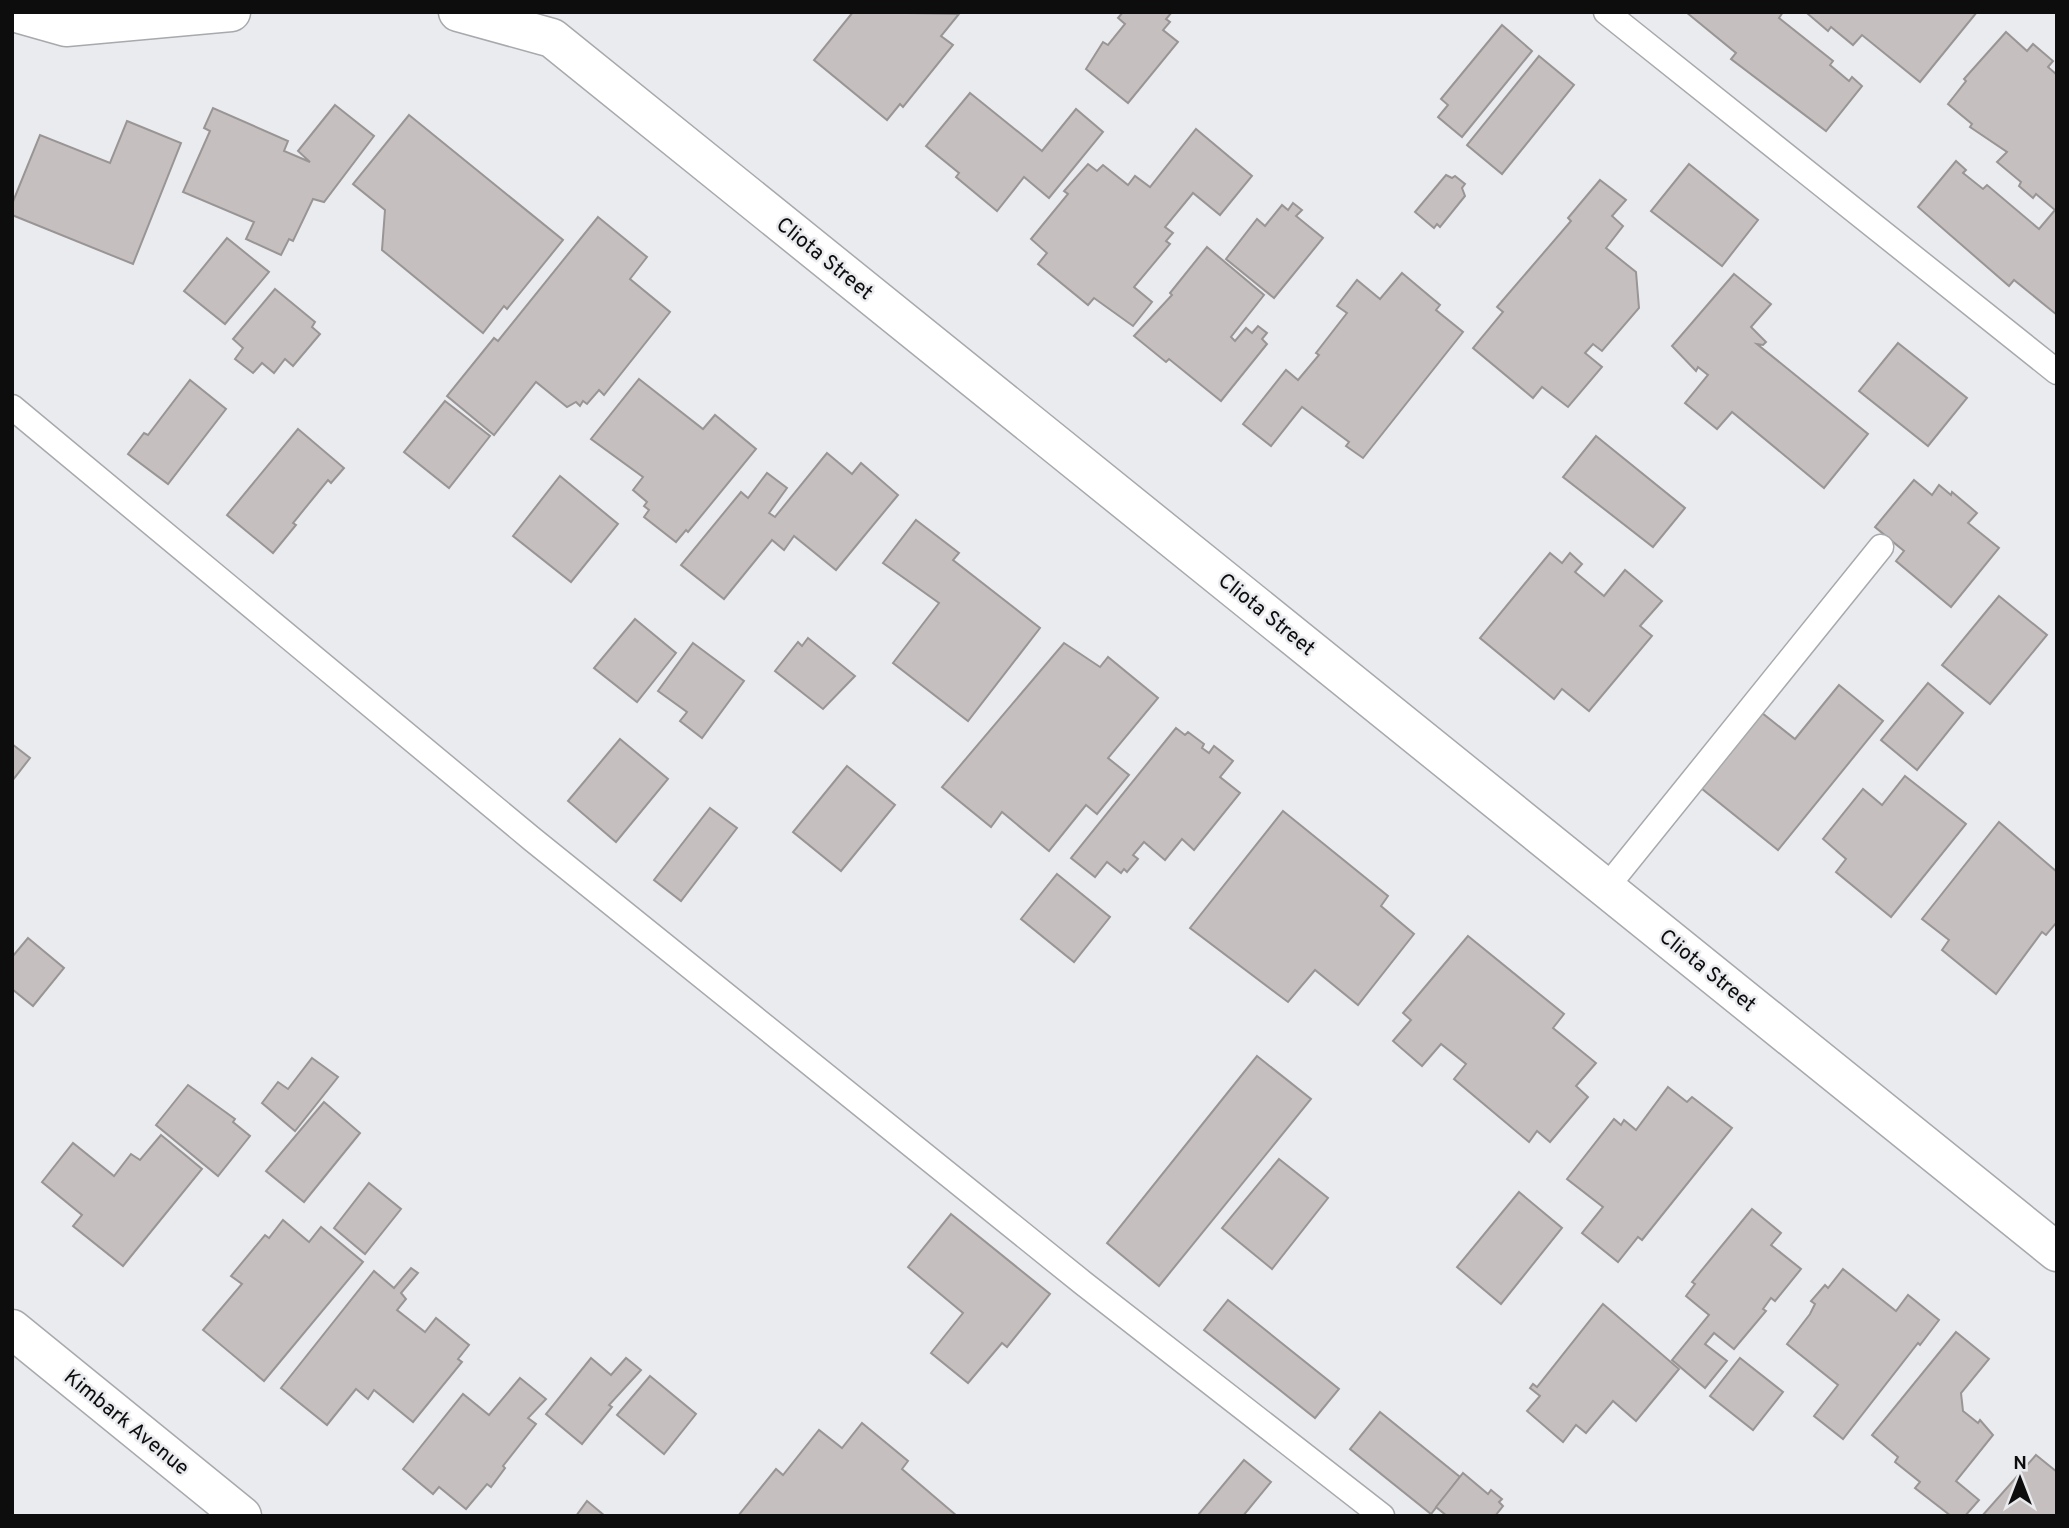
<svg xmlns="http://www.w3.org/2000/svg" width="2069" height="1528" font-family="Overpass,sans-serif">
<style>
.building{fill:#c5c0bf;stroke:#9a9595;stroke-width:2}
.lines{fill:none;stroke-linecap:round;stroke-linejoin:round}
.lane-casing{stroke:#a7a9ac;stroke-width:27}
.street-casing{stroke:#a7a9ac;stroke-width:41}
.lane{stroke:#fff;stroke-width:24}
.street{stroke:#fff;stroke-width:38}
.labels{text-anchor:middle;stroke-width:5;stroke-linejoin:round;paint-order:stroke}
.street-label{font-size:21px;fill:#0d0d0e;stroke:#eaebef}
</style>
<rect width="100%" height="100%" fill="#eaebef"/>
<g class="building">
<path d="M853,12L959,14L941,36L953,45L903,107L900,104L887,120L814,60Z"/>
<path d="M1123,12H1172L1166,19L1170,22L1163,30L1178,42L1128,103L1086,69L1103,42L1108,45L1125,24L1118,18Z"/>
<path d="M1686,12H1783L1779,18L1833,61L1830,65L1849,81L1852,77L1862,86L1826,131L1731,59L1736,53Z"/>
<path d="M1810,12H1977L1920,82L1862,35L1853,45L1831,27L1828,31L1808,14Z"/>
<path d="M1502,25L1532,51L1462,137L1438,117L1448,105L1441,99Z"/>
<path d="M2006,32L2027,51L2033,44L2053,61L2048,67L2057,75V315L2014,280L2009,286L1918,207L1956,161L1966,170L1963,173L1983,189L1987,185L2039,229L2055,210L2036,194L2033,198L2019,186L2021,182L1997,162L2007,152L1970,127L1972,124L1948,104L1966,81L1964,79Z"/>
<path d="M1539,56L1574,85L1502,174L1467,145Z"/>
<path d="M970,93L1042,151L1076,109L1103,132L1049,198L1024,177L997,211L956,177L959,173L926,146Z"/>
<path d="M335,105L374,136L324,202L313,199L293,241L289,239L281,255L246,239L254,222L183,192L210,131L204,128L213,108L288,141L284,151L310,162L298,151Z"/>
<path d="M409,115L563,240L507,309L504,306L483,333L382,250L385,210L353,184Z"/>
<path d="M127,121L181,143L133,264L12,215V204L40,135L110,163Z"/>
<path d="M1196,129L1252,176L1220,215L1193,193L1165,227L1173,233L1166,241L1170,244L1134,287L1152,302L1133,326L1094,298L1088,305L1038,264L1047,253L1031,239L1068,194L1064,191L1088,164L1097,171L1103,165L1128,185L1135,176L1150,187Z"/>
<path d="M1689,164L1758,220L1722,266L1651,211Z"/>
<path d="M1446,175L1452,178L1455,176L1465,184L1462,188L1465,196L1440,227L1437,224L1434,228L1415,212Z"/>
<path d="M1600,180L1626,200L1612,216L1623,226L1606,248L1636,272L1639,308L1602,351L1593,344L1585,353L1602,367L1568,407L1542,387L1533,398L1473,348L1503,312L1497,307L1571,221L1568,218Z"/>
<path d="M1293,203L1302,210L1296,216L1323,238L1274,298L1226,259L1257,219L1265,226L1282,205L1288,210Z"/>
<path d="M598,217L647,257L630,279L670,312L604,395L599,390L587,404L583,401L580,406L576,402L567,407L536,382L494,435L447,396L494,338L498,341Z"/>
<path d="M227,238L269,272L225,324L184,291Z"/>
<path d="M1207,247L1264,295L1231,337L1235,341L1246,328L1252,333L1258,326L1267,333L1262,339L1267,344L1221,401L1169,359L1166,362L1134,336L1172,295L1170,293Z"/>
<path d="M1402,273L1440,305L1436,310L1463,332L1363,458L1346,446L1349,442L1302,407L1271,446L1243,424L1286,370L1298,380L1319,355L1316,353L1347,313L1337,306L1357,280L1380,299Z"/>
<path d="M1734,274L1771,304L1751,327L1766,342L1763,345L1757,344L1868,434L1824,488L1732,412L1717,429L1685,403L1708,375L1698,367L1696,371L1672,346Z"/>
<path d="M275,289L315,322L312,327L320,334L293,366L285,359L274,373L262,363L253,373L235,359L243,348L233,339Z"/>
<path d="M1898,343L1967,398L1928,446L1859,391Z"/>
<path d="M639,379L703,429L715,415L756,449L688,532L686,530L676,542L644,517L649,510L644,506L647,502L633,490L643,477L591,439Z"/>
<path d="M190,380L226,409L168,484L128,454L144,433L148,435Z"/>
<path d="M445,401L490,436L449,488L404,452Z"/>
<path d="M298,429L344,468L331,483L328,480L293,523L296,525L273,553L227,515Z"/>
<path d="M1596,436L1685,508L1653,547L1563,477Z"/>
<path d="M827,453L852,474L861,463L898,495L836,570L794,536L784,550L772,540L724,599L681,565L741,492L748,498L767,473L787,488L769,513L775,517Z"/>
<path d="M560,476L618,524L571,582L513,536Z"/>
<path d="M1914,480L1932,495L1939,485L1951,495L1952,492L1977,513L1968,523L1999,548L1951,607L1896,561L1904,551L1875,527Z"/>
<path d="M916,520L959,553L953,560L1040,628L968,721L893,663L939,603L883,563Z"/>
<path d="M1550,553L1562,563L1570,553L1582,564L1575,572L1604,596L1625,570L1662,601L1640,626L1652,636L1589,711L1562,689L1554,699L1480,638Z"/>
<path d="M1999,596L2047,635L1990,704L1942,665Z"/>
<path d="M635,619L676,653L637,702L594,668Z"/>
<path d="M808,638L855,676L823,709L775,671L798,642L802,646Z"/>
<path d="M693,643L744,681L702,738L680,721L687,712L658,691Z"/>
<path d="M1064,643L1100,667L1108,657L1158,698L1108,758L1129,775L1097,814L1086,805L1049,851L1002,812L991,827L942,787Z"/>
<path d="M1928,683L1963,713L1917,770L1881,740Z"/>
<path d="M1839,685L1883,721L1778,850L1701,788L1762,713L1795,739Z"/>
<path d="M1176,728L1185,735L1188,732L1204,744L1202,748L1209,753L1214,746L1233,761L1220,777L1240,793L1194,850L1182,839L1165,860L1144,842L1133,855L1138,859L1127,872L1124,869L1121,873L1107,862L1095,877L1071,858Z"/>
<path d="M620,739L668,779L616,842L568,801Z"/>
<path d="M12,744L30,758L12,781Z"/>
<path d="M847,766L895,805L841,871L793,832Z"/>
<path d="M1905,776L1966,824L1891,917L1836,872L1846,859L1823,839L1863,789L1882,805Z"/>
<path d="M710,808L737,828L681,901L654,880Z"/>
<path d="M1283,811L1388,896L1381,906L1414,934L1358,1005L1315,970L1288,1002L1190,928Z"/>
<path d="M1999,822L2057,872V922L2046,935L2042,932L1996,994L1942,950L1949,940L1922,919Z"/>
<path d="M1057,874L1110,917L1074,962L1021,919Z"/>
<path d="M1468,936L1564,1014L1553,1028L1596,1063L1576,1086L1588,1097L1550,1142L1537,1131L1529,1142L1454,1079L1466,1064L1441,1044L1422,1066L1393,1041L1411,1020L1403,1013Z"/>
<path d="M28,938L64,968L33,1006L12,989V957Z"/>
<path d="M1257,1056L1311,1099L1159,1286L1107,1243Z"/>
<path d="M312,1058L338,1077L295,1131L262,1103L278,1082L288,1089Z"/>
<path d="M188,1085L235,1119L233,1122L250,1136L218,1176L156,1125Z"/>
<path d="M1668,1087L1687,1102L1692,1097L1732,1128L1642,1240L1638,1237L1618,1262L1582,1233L1603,1207L1567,1179L1614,1119L1621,1125L1624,1120L1636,1130Z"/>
<path d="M324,1102L360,1133L304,1202L266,1171Z"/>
<path d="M161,1135L202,1169L123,1266L73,1226L82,1215L42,1182L73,1143L114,1176L131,1154L140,1160Z"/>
<path d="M1279,1159L1328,1198L1272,1269L1222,1228Z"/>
<path d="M369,1183L401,1209L365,1254L334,1228Z"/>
<path d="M1519,1192L1562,1228L1501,1304L1457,1267Z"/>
<path d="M1752,1209L1781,1233L1771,1245L1801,1269L1775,1301L1771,1298L1763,1309L1766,1311L1734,1349L1714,1333L1705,1344L1727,1361L1705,1388L1672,1360L1709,1315L1686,1296L1695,1284L1692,1282Z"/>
<path d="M951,1214L1050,1294L1007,1347L1002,1343L968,1383L931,1353L963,1313L908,1267Z"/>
<path d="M283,1220L309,1242L321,1227L363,1262L264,1381L203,1330L242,1284L231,1276L265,1235L269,1238Z"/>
<path d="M411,1268L418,1273L401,1293L406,1299L397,1310L425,1332L436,1318L469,1345L458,1359L462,1362L413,1422L374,1390L368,1399L356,1389L327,1425L281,1388L374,1271L394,1288Z"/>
<path d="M1843,1269L1896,1311L1908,1295L1939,1320L1920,1345L1918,1343L1843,1439L1814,1416L1838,1385L1787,1344L1810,1314L1815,1304L1811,1301L1825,1285L1828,1288Z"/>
<path d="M1228,1300L1339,1389L1315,1418L1204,1330Z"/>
<path d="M1603,1304L1679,1369L1636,1421L1613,1401L1586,1433L1576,1425L1563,1442L1527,1411L1540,1396L1530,1388L1533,1384L1537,1387Z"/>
<path d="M1956,1332L1989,1359L1961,1393L1963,1411L1978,1423L1980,1420L1993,1435L1956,1481L1979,1500L1965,1516H1951L1915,1488L1920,1482L1895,1462L1898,1457L1872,1435Z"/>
<path d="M591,1358L611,1375L626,1358L641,1370L609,1405L612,1407L582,1444L546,1414Z"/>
<path d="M1740,1358L1783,1392L1753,1430L1710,1396Z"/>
<path d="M650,1376L696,1414L664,1454L617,1415Z"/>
<path d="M520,1378L546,1399L528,1418L536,1424L503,1466L505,1468L491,1487L487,1484L466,1509L439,1487L433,1494L403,1469L463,1394L489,1415Z"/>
<path d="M1380,1412L1460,1477L1431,1514L1350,1449Z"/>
<path d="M862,1423L908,1461L902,1469L957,1516H738L776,1469L783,1475L819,1430L842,1448Z"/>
<path d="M2036,1455L2057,1472V1516H1982Z"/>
<path d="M1244,1460L1271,1482L1243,1516L1198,1515Z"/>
<path d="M1463,1473L1488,1494L1491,1490L1502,1499L1499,1502L1503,1506L1495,1516H1447L1436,1507Z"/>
<path d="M587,1501L605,1516H576Z"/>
</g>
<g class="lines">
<g class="lane-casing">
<g id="lane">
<path d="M1606,12L2057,372"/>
<path d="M12,407L532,839L1083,1283L1382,1516"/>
<path d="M1606,888L1881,547"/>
</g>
</g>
<g class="street-casing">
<g id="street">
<path d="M13,12L66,27L231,12"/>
<path d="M458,12L552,38L2057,1252"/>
<path d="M12,1329L242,1516"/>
</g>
</g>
<use href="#lane" class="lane"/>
<use href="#street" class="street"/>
</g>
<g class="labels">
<g class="street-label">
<text transform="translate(825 258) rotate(39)" y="7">Cliota Street</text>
<text transform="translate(1267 614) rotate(39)" y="7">Cliota Street</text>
<text transform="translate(1708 970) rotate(39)" y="7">Cliota Street</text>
<text transform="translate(127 1422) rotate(39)" y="7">Kimbark Avenue</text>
</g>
</g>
<rect width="2069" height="1528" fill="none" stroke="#0d0d0e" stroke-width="28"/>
<g transform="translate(2020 1479)" stroke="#eaebef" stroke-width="5" paint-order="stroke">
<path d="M0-5L12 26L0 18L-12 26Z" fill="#0d0d0e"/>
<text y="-10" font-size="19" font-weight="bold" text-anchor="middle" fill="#0d0d0e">N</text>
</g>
</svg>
